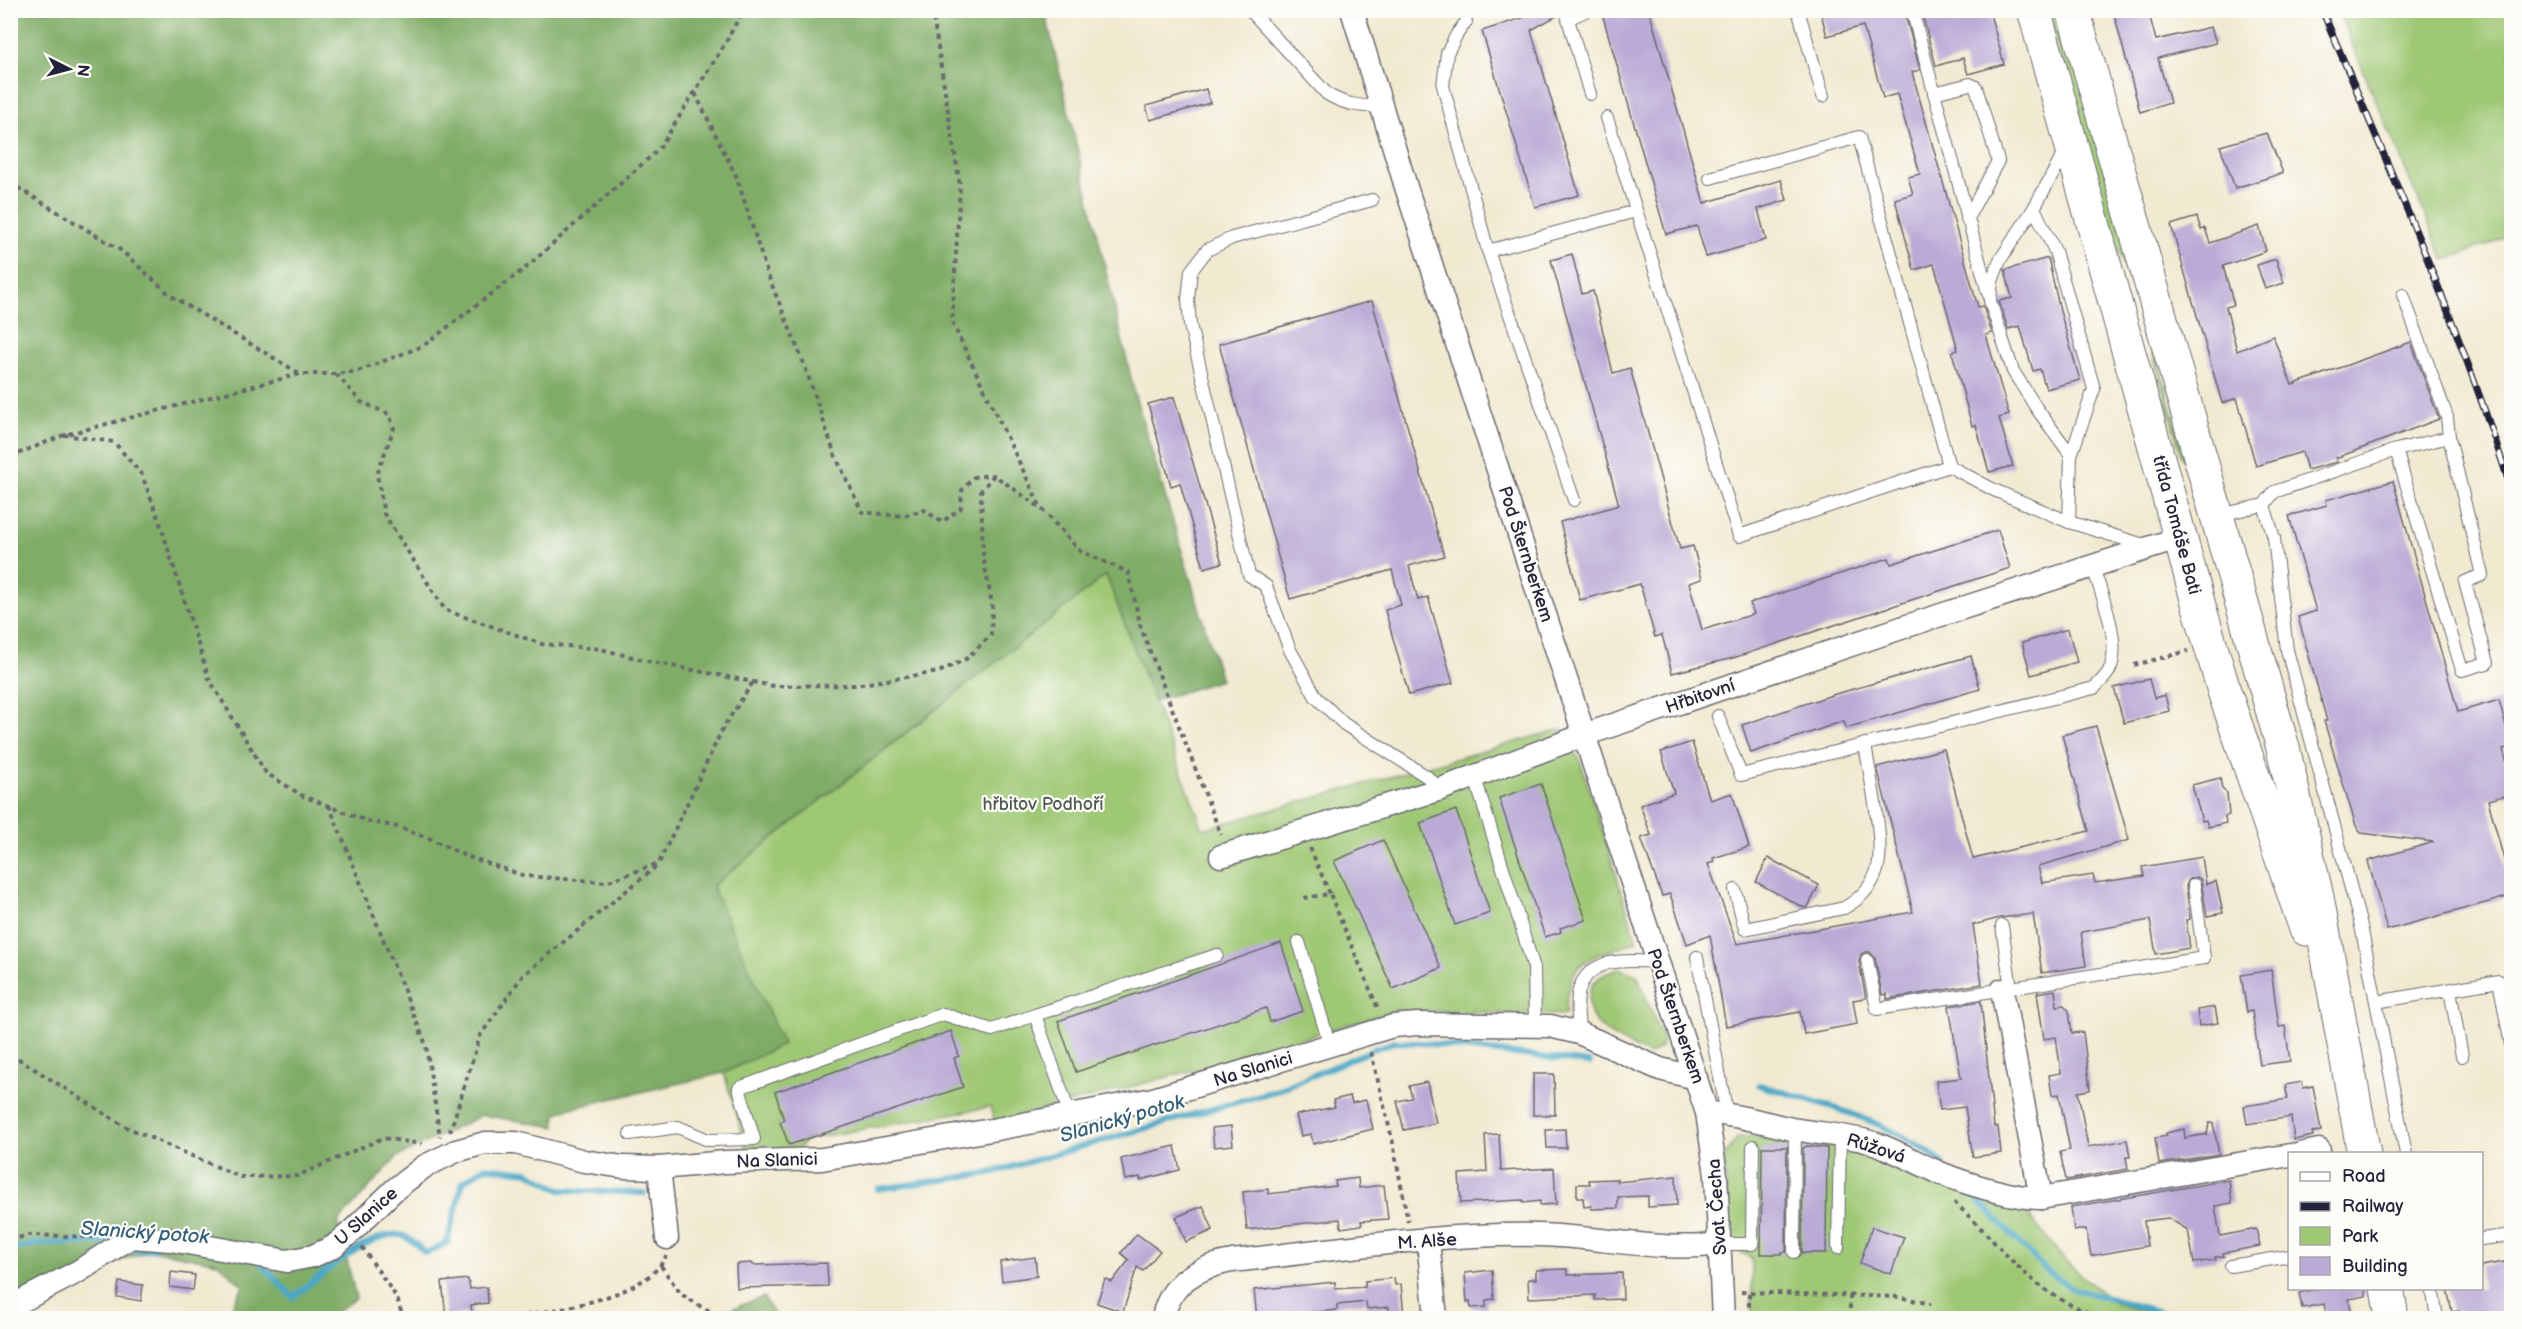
<svg xmlns="http://www.w3.org/2000/svg" width="2522" height="1329" font-family="'Balsamiq Sans',sans-serif">
<style>
.green{fill:#9fc874;stroke:#607558;stroke-width:1.5}
.forest{fill:#7fac66;stroke:#506750;stroke-width:1.5}
.lines{fill:none;stroke-linecap:round;stroke-linejoin:round}
.stream{stroke:#48a7c7;stroke-width:6}
.building{fill:#baaad6}
.lane-casing{stroke:#6a686f;stroke-width:14}
.street-casing{stroke:#6a686f;stroke-width:25}
.primary-casing{stroke:#6a686f;stroke-width:35}
.path{stroke:#6a686f;stroke-width:4;stroke-dasharray:4.5 4.5;stroke-linecap:butt}
.lane{stroke:#fff;stroke-width:12}
.street{stroke:#fff;stroke-width:22}
.primary{stroke:#fff;stroke-width:33}
.rail-casing{stroke:#22223b;stroke-width:7}
.rail{stroke:#fdfcf7;stroke-width:4.5;stroke-dasharray:14;stroke-linecap:butt}
.labels{text-anchor:middle;stroke-width:4.5;stroke-linejoin:round;paint-order:stroke}
.street-label{font-size:18px;fill:#22223b;stroke:#fdfcf7}
.park-label{font-size:18px;fill:#4e5c4f;stroke:#fdfcf7}
.water-label{font-size:20px;font-style:italic;fill:#335e7a;stroke:#fdfcf7}
</style>
<rect width="100%" height="100%" fill="#fdfcf7"/>
<filter id="ink" filterUnits="userSpaceOnUse"><feTurbulence type="fractalNoise" baseFrequency=".0167" numOctaves="2"/><feDisplacementMap in="SourceGraphic" scale="12" xChannelSelector="R" yChannelSelector="G"/><feConvolveMatrix kernelMatrix="1 2 1 2 8 2 1 2 1" color-interpolation-filters="sRGB"/></filter>
<filter id="wash" filterUnits="userSpaceOnUse"><feTurbulence type="fractalNoise" baseFrequency=".008" numOctaves="4" result="noise"/><feDisplacementMap in="SourceGraphic" scale="24" xChannelSelector="R" yChannelSelector="G"/><feGaussianBlur stdDeviation="1.35" result="paint"/><feColorMatrix in="noise" values="0 0 0 0 0 0 0 0 0 0 0 0 0 0 0 0 0 1.4 0 .05"/><feComposite in="paint" operator="in"/></filter>
<g filter="url(#wash)">
<rect width="100%" height="100%" fill="#f1e9d0"/>
<g class="green">
<path d="M2047,11H2061L2186,460L2183,459L2181,455L2139,304L2105,215Z"/>
<path d="M2338,11H2511V236L2444,260Z"/>
<path d="M1106,575L1203,829L1562,729L1581,763L1637,941C1622,947 1586,956 1577,969C1568,981 1567,1000 1565,1015L1397,1010L1210,1066L995,1122L990,1107L807,1139L795,1152L748,1154L724,1073L782,1044L711,887Z"/>
<path d="M1620,969L1637,975L1663,1040L1661,1047L1649,1055C1625,1042 1581,1028 1590,993C1593,977 1606,973 1620,969Z"/>
<path d="M1738,1137L1814,1138L1877,1160L1926,1183L1949,1185L2025,1211L2066,1262L2114,1303L2166,1318H1752V1258L1731,1247L1724,1157Z"/>
</g>
<g class="forest">
<path d="M10,11H1045L1136,399L1221,680L1154,701L1106,575L712,886L783,1044L724,1073L567,1109L556,1114L555,1127L482,1115L397,1157L338,1222L356,1298L328,1318H226L243,1286L218,1263L152,1250L11,1297Z"/>
<path d="M763,1297L777,1318H708Z"/>
</g>
<g class="lines">
<g class="stream">
<path d="M1373,1049L1395,1042L1423,1043L1590,1063"/>
<path d="M1759,1085C1823,1104 1892,1121 1944,1164"/>
<path d="M878,1189L990,1173L1275,1091L1368,1052"/>
<path d="M1973,1195L2046,1270L2071,1288L2182,1318"/>
<path d="M126,1247L134,1250L155,1249"/>
<path d="M10,1250L36,1244L111,1242"/>
<path d="M262,1265L293,1297C317,1279 370,1230 400,1235C409,1236 419,1248 426,1253L447,1243L463,1182L485,1167L528,1172L560,1190L644,1193"/>
</g>
</g>
<g id="blocks">
<g class="building">
<path d="M1547,10H1558L1560,14L1531,30L1579,195L1535,207L1482,31Z"/>
<path d="M1601,10H1649L1704,203L1781,180L1787,200L1758,209L1766,240L1706,257L1697,226L1666,234Z"/>
<path d="M1820,10H1904L1920,70L1912,72L1978,307L1983,306L1992,333L1986,335L2009,415L1999,418L2013,466L1989,472L1976,425L1972,426L1952,352L1958,350L1934,264L1914,270L1895,199L1913,194L1908,177L1920,174L1897,94L1883,98L1863,26L1827,36Z"/>
<path d="M1921,10H1989L2004,64L1968,74L1963,58L1936,66Z"/>
<path d="M2113,10H2148L2156,40L2211,27L2216,43L2158,58L2170,103L2140,112Z"/>
<path d="M1206,89L1210,103L1150,120L1146,106Z"/>
<path d="M2267,133L2283,173L2235,188L2220,146Z"/>
<path d="M2197,217L2201,230L2205,228L2210,243L2259,226L2266,251L2223,266L2234,305L2226,307L2237,351L2273,336L2292,385L2411,342L2439,419L2336,458L2337,462L2307,470L2302,452L2256,466L2237,398L2222,403L2171,225Z"/>
<path d="M1572,254L1582,294L1593,291L1613,373L1630,368L1680,549L1693,546L1702,579L1689,583L1702,630L1754,614L1750,603L1889,558L1891,564L1998,530L2010,568L1733,658L1672,673L1662,635L1655,637L1640,584L1580,600L1560,522L1619,505L1551,260Z"/>
<path d="M2048,258L2060,311L2080,380L2046,389L2040,369L2033,371L2020,326L2008,329L1999,301L2012,298L2005,270Z"/>
<path d="M2276,259L2284,283L2265,289L2257,265Z"/>
<path d="M1372,301L1444,556L1409,566L1418,600L1428,597L1453,683L1409,695L1385,610L1401,605L1392,570L1290,599L1219,344Z"/>
<path d="M1174,397L1222,563L1204,568L1180,483L1171,486L1148,404Z"/>
<path d="M2393,481L2458,712L2499,700L2511,744V747L2503,749L2511,779V794L2488,800L2511,886V896L2387,930L2368,861L2434,842L2361,833L2356,826L2324,721H2327L2298,617L2316,611L2289,516L2327,505L2326,500Z"/>
<path d="M2068,629L2077,662L2031,675L2022,643Z"/>
<path d="M1971,656L1980,689L1846,728L1844,721L1751,753L1742,725L1832,695Z"/>
<path d="M2149,679L2154,698L2165,695L2169,711L2124,723L2114,688Z"/>
<path d="M2096,726L2129,840L2038,866L2042,883L2093,875L2095,883L2144,876L2142,867L2202,857L2206,884L2216,881L2223,913L2207,916L2201,880L2197,877L2189,879L2186,886L2190,919L2186,920L2190,948L2156,954L2150,920L2081,932L2086,966L2042,973L2033,914L2000,918L1973,925L1982,984L1887,999V994L1882,995L1875,958L1870,952H1866L1861,954L1859,961L1866,998L1853,1000L1857,1024L1804,1034L1800,1012L1726,1026L1710,935L1687,944L1670,894L1662,896L1641,838L1651,835L1640,805L1674,793L1661,752L1692,742L1710,800L1732,793L1749,847L1713,858L1714,862L1708,864L1737,944L1913,912L1877,767L1944,749L1973,859L2089,831L2062,735Z"/>
<path d="M2220,778L2222,789L2227,793L2229,815L2225,816L2226,823L2208,827L2206,820L2202,821L2192,785Z"/>
<path d="M1541,784L1586,920L1560,928L1561,932L1545,937L1499,798Z"/>
<path d="M1456,810L1490,913L1455,925L1420,823Z"/>
<path d="M1383,840L1441,968L1393,989L1334,861Z"/>
<path d="M1768,858L1819,885L1808,907L1804,908L1756,882Z"/>
<path d="M1281,943L1303,1011L1270,1022L1266,1008L1076,1072L1058,1021Z"/>
<path d="M2271,970L2279,1027L2285,1026L2290,1061L2260,1065L2252,1011L2247,1012L2241,975Z"/>
<path d="M2055,990L2057,1006L2064,1005L2069,1011L2072,1033L2083,1032L2090,1090L2078,1092L2088,1147L2127,1140L2130,1157H2126L2128,1169L2066,1180L2060,1152L2070,1150L2059,1094L2052,1095L2049,1075L2061,1073L2056,1037L2044,1039L2037,993Z"/>
<path d="M1981,1001L1994,1127H1998L2001,1153L1973,1157L1965,1107L1940,1110L1936,1081L1961,1078L1949,1006Z"/>
<path d="M2215,1007L2218,1023L2199,1026L2197,1010Z"/>
<path d="M951,1031L959,1056L954,1058L963,1087L789,1145L780,1122L784,1120L775,1092Z"/>
<path d="M1533,1074H1554L1555,1115H1533Z"/>
<path d="M1427,1082L1436,1123L1404,1130L1397,1101L1412,1098L1409,1086Z"/>
<path d="M2302,1082L2303,1088L2313,1086L2321,1131L2312,1132L2313,1136L2294,1140L2291,1117L2247,1124L2244,1106L2288,1099L2285,1085Z"/>
<path d="M1350,1096L1352,1103L1366,1100L1373,1129L1313,1144L1311,1134L1301,1136L1296,1115L1335,1107L1333,1100Z"/>
<path d="M2209,1123H2213L2219,1154L2159,1164L2155,1138L2167,1136L2166,1133L2184,1129L2185,1138L2207,1134Z"/>
<path d="M1231,1126L1233,1145L1214,1147L1212,1128Z"/>
<path d="M1565,1129L1566,1148H1547L1546,1130Z"/>
<path d="M1499,1134L1501,1171L1554,1168L1556,1204L1540,1205V1201L1523,1203V1200L1461,1203L1459,1174L1487,1172L1485,1135Z"/>
<path d="M1175,1146L1180,1170L1140,1180V1177L1125,1180L1121,1159Z"/>
<path d="M1807,1146L1827,1148L1826,1253H1802L1803,1148Z"/>
<path d="M1762,1147H1787L1786,1252H1782V1254H1761Z"/>
<path d="M1676,1176L1677,1205L1648,1207V1196L1618,1197V1208L1591,1209V1206L1584,1207L1583,1198H1577V1184H1590L1589,1180L1617,1179V1182Z"/>
<path d="M1358,1178L1359,1188L1384,1185L1388,1219L1361,1221L1362,1225L1341,1228L1340,1219L1247,1230L1243,1192L1268,1189V1194L1336,1186L1335,1181Z"/>
<path d="M2229,1180L2232,1203L2215,1206L2220,1236L2256,1229L2260,1246L2223,1253L2224,1256L2215,1257L2216,1260L2194,1263L2188,1230L2168,1218L2144,1221L2147,1246L2091,1256L2086,1229L2074,1231L2071,1207Z"/>
<path d="M1203,1206L1213,1230L1186,1242L1176,1217Z"/>
<path d="M1872,1227L1904,1237L1891,1274L1860,1263Z"/>
<path d="M1137,1234L1160,1251L1143,1271L1137,1267L1123,1312L1097,1303L1105,1279L1112,1282L1129,1260L1121,1253Z"/>
<path d="M1035,1257L1037,1276L1002,1281L1000,1262Z"/>
<path d="M2511,1261V1318H2461L2459,1311L2452,1312L2447,1288H2481V1266Z"/>
<path d="M752,1263V1265L827,1263L828,1286L737,1288L736,1264Z"/>
<path d="M1567,1269V1275L1622,1273L1623,1299L1595,1300V1295L1529,1298L1528,1279H1536V1270Z"/>
<path d="M1492,1270L1494,1299L1486,1300V1307L1471,1308L1470,1301L1467,1302L1465,1273Z"/>
<path d="M171,1272L195,1275L193,1290L170,1287Z"/>
<path d="M1394,1278L1395,1285L1401,1284L1404,1317L1389,1318V1307L1367,1309L1366,1302L1337,1305V1310L1257,1318L1254,1290L1335,1282V1289L1365,1287V1281Z"/>
<path d="M468,1279L470,1289L487,1287L488,1303L471,1305L472,1313L446,1316L442,1282Z"/>
<path d="M119,1282L143,1285L141,1301L117,1297Z"/>
<path d="M2321,1288H2365L2366,1296L2349,1299L2352,1315L2327,1318L2324,1304L2302,1308L2299,1293Z"/>
</g>
</g>
</g>
<g filter="url(#ink)">
<use href="#blocks" fill-opacity="0" stroke="#6a686f" stroke-width="1.5"/>
<g class="lines">
<g class="lane-casing">
<g id="lane">
<path d="M1250,10L1327,94C1345,105 1361,107 1382,106"/>
<path d="M1587,10L1568,19L1590,94"/>
<path d="M1798,10L1823,96"/>
<path d="M1912,10L1988,293"/>
<path d="M1466,22L1457,34L1447,53L1443,86L1488,251"/>
<path d="M1934,93L1970,84L1976,87L1998,161L1967,219"/>
<path d="M1607,118L1739,536L1949,466L1994,490L2069,522"/>
<path d="M2066,150L2034,208L2000,260L1992,281L1990,301L2013,371L2037,409L2071,455L2069,522L2147,546"/>
<path d="M1710,178L1859,137L1949,466"/>
<path d="M1372,200L1232,238L1207,250L1191,271L1188,299L1190,325L1249,575L1266,586L1290,650L1316,697L1344,724L1426,776L1441,789"/>
<path d="M2034,208L2055,251L2094,389L2071,455"/>
<path d="M2403,295L2447,417L2449,437"/>
<path d="M2396,450L2449,437L2482,575L2465,582L2487,663L2462,670L2396,450L2274,492L2264,505L2274,538L2287,650L2361,926L2406,1154"/>
<path d="M1574,500L1488,251L1636,211"/>
<path d="M2219,515L2264,505"/>
<path d="M1718,716L1741,775L2094,688C2099,683 2106,677 2109,671C2123,644 2101,594 2093,567"/>
<path d="M1475,778L1534,968L1535,1026"/>
<path d="M1735,890L1745,929L1844,908C1858,900 1872,887 1877,870C1886,845 1869,774 1865,744"/>
<path d="M2002,926L2011,989"/>
<path d="M1299,942L1330,1046"/>
<path d="M1697,957L1727,1114"/>
<path d="M1867,960L1877,1009L2204,958L2194,885"/>
<path d="M2450,990L2462,1056"/>
<path d="M2376,1002L2499,981L2511,1045"/>
<path d="M1579,1033C1579,1020 1575,1003 1579,990C1589,956 1629,960 1657,962"/>
<path d="M1070,1115L1035,1015L1217,955"/>
<path d="M630,1134L678,1127L708,1140L754,1139L739,1088L943,1014L992,1030L1035,1015"/>
<path d="M2482,1239L2512,1235"/>
<path d="M1720,1244H1752L1753,1146"/>
<path d="M1838,1248L1840,1136"/>
<path d="M1794,1252L1795,1129"/>
<path d="M2231,1266L2290,1256"/>
<path d="M2432,1288L2437,1318"/>
</g>
</g>
<g class="street-casing">
<g id="street">
<path d="M1352,10L1407,190L1707,1113L1716,1175L1723,1318"/>
<path d="M1221,856L1441,789L1584,735L1913,624L2180,538"/>
<path d="M2002,990L2041,1198"/>
<path d="M1707,1113C1737,1114 1764,1123 1792,1129C1821,1134 1850,1135 1877,1144C1895,1151 1910,1159 1927,1167C1955,1181 2011,1198 2041,1198L2290,1155"/>
<path d="M2300,1154L2319,1150"/>
<path d="M659,1168L667,1238"/>
<path d="M1428,1241L1436,1318"/>
<path d="M10,1307L79,1271L131,1237L171,1240L287,1261L313,1256L333,1247L350,1233L394,1190L425,1166L456,1151L485,1143H516L584,1161L623,1167L659,1168L726,1162L822,1159L997,1129L1153,1099L1393,1026L1418,1024L1550,1026L1579,1033L1660,1069L1696,1078"/>
<path d="M1163,1318C1170,1282 1198,1267 1232,1261C1333,1250 1437,1233 1539,1235C1597,1236 1664,1253 1720,1244"/>
</g>
</g>
<g class="primary-casing">
<g id="primary">
<path d="M2034,10L2201,613L2225,694L2306,929"/>
<path d="M2073,10L2283,748L2317,897L2364,1154"/>
<path d="M2387,1288L2392,1318"/>
</g>
</g>
<g class="path">
<path d="M932,10L960,186L952,322L1041,508"/>
<path d="M695,93L737,178L767,273L804,364L835,455L862,512L903,516L924,510L942,522L961,508L962,490L974,477L994,475L1042,509L1080,551L1128,572L1141,628L1221,835"/>
<path d="M10,183L122,251L170,295L300,374"/>
<path d="M336,374L361,402L389,414L394,428L377,474L384,514L445,610L542,644L601,649L643,660L773,686L855,685L939,672L966,659L991,635L992,604L983,556L981,491L994,475"/>
<path d="M64,435L114,442L142,475L159,520L209,679L266,773L303,796L367,821L398,827L431,839L463,855L525,876L606,882L659,863L723,728L753,682"/>
<path d="M10,457L64,435L300,374H336L358,371L423,346L528,266L659,149L726,42L743,10"/>
<path d="M2134,665L2188,651"/>
<path d="M329,805L426,1045L440,1137"/>
<path d="M1310,848L1330,894"/>
<path d="M1304,898L1330,894L1379,1011"/>
<path d="M1371,1052L1393,1143L1408,1221"/>
<path d="M10,1057L14,1056L124,1126L240,1177L297,1176L383,1138L422,1144"/>
<path d="M450,1132L480,1036L523,975L658,865"/>
<path d="M1954,1202C2007,1250 2032,1298 2106,1318"/>
<path d="M10,1240L29,1235L94,1237"/>
<path d="M362,1247L397,1298L403,1318"/>
<path d="M661,1266L681,1294L703,1308L729,1318"/>
<path d="M1741,1292L1899,1297L1931,1304"/>
<path d="M1749,1293V1318"/>
<path d="M509,1318C552,1310 646,1299 666,1256"/>
<path d="M1850,1318V1296"/>
</g>
<use href="#lane" class="lane"/>
<use href="#street" class="street"/>
<use href="#primary" class="primary"/>
<g class="rail-casing">
<path id="rail" d="M2322,10C2390,169 2460,327 2512,492"/>
</g>
<use href="#rail" class="rail"/>
</g>
</g>
<g class="labels">
<g class="street-label">
<text transform="translate(2177 525) rotate(75)" y="6">třída Tomáše Bati</text>
<text transform="translate(1526 554) rotate(72)" y="6">Pod Šternberkem</text>
<text transform="translate(1700 696) rotate(-19)" y="6">Hřbitovní</text>
<text transform="translate(1676 1016) rotate(71)" y="6">Pod Šternberkem</text>
<text transform="translate(1253 1069) rotate(-17)" y="6">Na Slanici</text>
<text transform="translate(1876 1148) rotate(18)" y="6">Růžová</text>
<text transform="translate(777 1160) rotate(-2)" y="6">Na Slanici</text>
<text transform="translate(1717 1207) rotate(-94)" y="6">Svat. Čecha</text>
<text transform="translate(366 1216) rotate(-42)" y="6">U Slanice</text>
<text transform="translate(1427 1241) rotate(-4)" y="6">M. Alše</text>
</g>
<g class="park-label">
<text x="1043" y="810">hřbitov Podhoří</text>
</g>
<g class="water-label">
<text transform="translate(1122 1118) rotate(-16)" y="7">Slanický potok</text>
<text transform="translate(145 1232) rotate(4)" y="7">Slanický potok</text>
</g>
</g>
<rect width="2522" height="1329" fill="none" stroke="#fdfcf7" stroke-width="36"/>
<rect x="2288" y="1152" width="195" height="138" fill="#fdfcf7" stroke="#a5a5ac" stroke-width="1.5"/>
<rect x="2300" y="1172" width="30" height="9" fill="#ffffff" stroke="#a5a5ac" stroke-width="1.5"/>
<text x="2342" y="1182" font-size="18" fill="#22223b">Road</text>
<rect x="2300" y="1202" width="30" height="9" fill="#22223b" stroke="#a5a5ac" stroke-width="1.5"/>
<text x="2342" y="1212" font-size="18" fill="#22223b">Railway</text>
<rect x="2300" y="1227" width="30" height="18" fill="#9fc874" stroke="#a5a5ac" stroke-width="1.5"/>
<text x="2342" y="1242" font-size="18" fill="#22223b">Park</text>
<rect x="2300" y="1257" width="30" height="18" fill="#baaad6" stroke="#a5a5ac" stroke-width="1.5"/>
<text x="2342" y="1272" font-size="18" fill="#22223b">Building</text>
<g transform="translate(69 69) rotate(96)" stroke="#fdfcf7" stroke-width="4.5" paint-order="stroke">
<path d="M0-4.5L10 22L0 15L-10 22Z" fill="#22223b"/>
<text y="-9" font-size="16" font-weight="bold" text-anchor="middle" fill="#22223b">N</text>
</g>
</svg>
